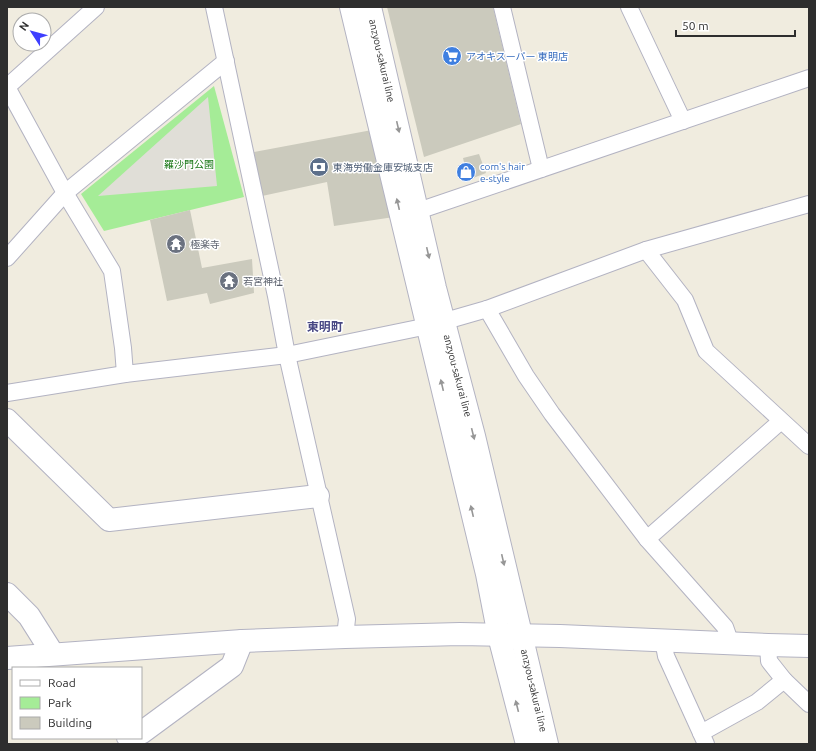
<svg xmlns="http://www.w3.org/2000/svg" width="816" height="751" font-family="Ubuntu,'Noto Sans JP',sans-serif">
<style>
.green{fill:#a5ec97}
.plaza{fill:#e0ded7}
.building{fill:#cbcabd}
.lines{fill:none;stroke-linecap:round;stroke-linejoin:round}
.street-casing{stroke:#b3b3c2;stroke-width:18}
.secondary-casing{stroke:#b3b3c2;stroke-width:24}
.street{stroke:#fff;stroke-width:16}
.secondary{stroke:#fff;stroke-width:22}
.oneway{fill:#969696}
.labels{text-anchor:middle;stroke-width:3;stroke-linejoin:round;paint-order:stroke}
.shop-label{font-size:10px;fill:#366cbe;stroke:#fff;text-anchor:start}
.street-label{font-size:10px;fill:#2e2e2e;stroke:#fff}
.park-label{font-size:10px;fill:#167513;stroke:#fff}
.service-label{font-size:10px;fill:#4e5e75;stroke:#fff;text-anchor:start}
.worship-label{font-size:10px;fill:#5b616d;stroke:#fff;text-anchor:start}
.quarter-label{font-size:12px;font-weight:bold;fill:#484884;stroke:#fff}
</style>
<rect width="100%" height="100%" fill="#f0ecdf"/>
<path class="green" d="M214,86L244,197L104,231L81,194Z"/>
<path class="plaza" d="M208,97L217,186L98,196Z"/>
<g class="building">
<path d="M387,7H493L521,124L424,157Z"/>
<path d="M372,130L394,217L334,226L327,182L262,196L254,152Z"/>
<path d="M479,154L486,173L468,180L463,158Z"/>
<path d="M190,210L202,268L252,259L254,293L210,304L207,293L167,301L150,220Z"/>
</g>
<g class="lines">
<g class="street-casing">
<g id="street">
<path d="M96,7L7,87L65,193L112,271L123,348L125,374"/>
<path d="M214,7L276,296L287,355L347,619L345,637"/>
<path d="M502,7L541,169"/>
<path d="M629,7L683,121"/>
<path d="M418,211L809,78"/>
<path d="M646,250L685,300L706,351L809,446"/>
<path d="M7,258L65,193L226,61"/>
<path d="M487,309L526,376L552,414L647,539L725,627L731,644"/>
<path d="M7,393L125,374L287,355L428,326L487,309L646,250L809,204"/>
<path d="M647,539L781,421"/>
<path d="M663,640L666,656L706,744"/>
<path d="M768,645L769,661L784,680L809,704"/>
<path d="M701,733L757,702L784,680"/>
<path d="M125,738L130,744"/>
</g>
</g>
<g class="secondary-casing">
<g id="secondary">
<path d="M351,7L487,574L499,636L527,744"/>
<path id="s1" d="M370,7L435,288L474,436L547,744"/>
<path d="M7,420L109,520L318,496"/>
<path d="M7,594L29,616L53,654"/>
<path d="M7,658L242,641L345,637L460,634L560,636L768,645L809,646"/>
<path d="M141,733L232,666L242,641"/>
</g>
</g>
<use href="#street" class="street"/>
<use href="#secondary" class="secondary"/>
</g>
<defs><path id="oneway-solid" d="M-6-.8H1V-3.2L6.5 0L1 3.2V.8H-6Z"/></defs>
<g class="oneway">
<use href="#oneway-solid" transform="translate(398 127) rotate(77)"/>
<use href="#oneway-solid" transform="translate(398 204) rotate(-103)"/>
<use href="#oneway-solid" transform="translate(428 253) rotate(77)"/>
<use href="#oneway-solid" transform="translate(442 385) rotate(-103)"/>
<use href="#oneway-solid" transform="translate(473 434) rotate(76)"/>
<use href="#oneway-solid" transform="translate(472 511) rotate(-103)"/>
<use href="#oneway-solid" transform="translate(503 560) rotate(77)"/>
<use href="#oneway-solid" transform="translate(517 706) rotate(-104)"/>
</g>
<defs>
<g id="supermarket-disc" transform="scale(1)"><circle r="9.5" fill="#3f7fe0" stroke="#fff"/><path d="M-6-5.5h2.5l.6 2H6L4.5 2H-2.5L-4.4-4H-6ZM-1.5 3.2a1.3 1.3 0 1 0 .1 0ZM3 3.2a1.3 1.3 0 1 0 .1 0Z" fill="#fff"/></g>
<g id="bank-disc" transform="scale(1)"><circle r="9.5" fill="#5c6f8a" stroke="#fff"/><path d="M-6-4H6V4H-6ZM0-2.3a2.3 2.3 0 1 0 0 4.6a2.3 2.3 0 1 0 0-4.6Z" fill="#fff"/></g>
<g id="shop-disc" transform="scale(1)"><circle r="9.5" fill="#3f7fe0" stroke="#fff"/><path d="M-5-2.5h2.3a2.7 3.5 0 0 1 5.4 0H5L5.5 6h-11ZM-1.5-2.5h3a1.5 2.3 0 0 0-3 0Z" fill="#fff"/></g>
<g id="temple-disc" transform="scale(1)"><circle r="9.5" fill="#6b7280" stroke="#fff"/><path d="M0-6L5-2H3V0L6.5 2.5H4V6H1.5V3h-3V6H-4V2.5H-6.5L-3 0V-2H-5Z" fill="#fff"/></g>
</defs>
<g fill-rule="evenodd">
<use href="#supermarket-disc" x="452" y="56"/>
<use href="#bank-disc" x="319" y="167"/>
<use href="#shop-disc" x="466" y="172"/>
<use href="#temple-disc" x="176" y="244"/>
<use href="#temple-disc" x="229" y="281"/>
</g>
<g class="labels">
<g class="shop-label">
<text x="466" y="60">アオキスーパー 東明店</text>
<text x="480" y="170">com's hair<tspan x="480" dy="12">e-style</tspan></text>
</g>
<g class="street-label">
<text dy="4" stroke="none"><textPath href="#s1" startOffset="55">anzyou-sakurai line</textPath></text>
<text dy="4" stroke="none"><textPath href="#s1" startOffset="379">anzyou-sakurai line</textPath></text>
<text dy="4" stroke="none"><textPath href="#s1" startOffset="703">anzyou-sakurai line</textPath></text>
</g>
<g class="park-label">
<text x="189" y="168">羅沙門公園</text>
</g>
<g class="service-label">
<text x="333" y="171">東海労働金庫安城支店</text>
</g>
<g class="worship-label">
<text x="190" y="248">極楽寺</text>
<text x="243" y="285">若宮神社</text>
</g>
<g class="quarter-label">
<text x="325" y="331">東明町</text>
</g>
</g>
<rect width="816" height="751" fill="none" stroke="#2e2e2e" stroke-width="16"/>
<rect x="12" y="667" width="130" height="72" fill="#ffffff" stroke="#ababab"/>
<rect x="20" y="680" width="20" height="6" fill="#ffffff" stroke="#ababab"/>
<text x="48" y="687" font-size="12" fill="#2e2e2e">Road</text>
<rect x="20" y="697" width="20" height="12" fill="#a5ec97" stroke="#ababab"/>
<text x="48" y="707" font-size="12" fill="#2e2e2e">Park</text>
<rect x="20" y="717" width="20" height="12" fill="#cbcabd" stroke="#ababab"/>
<text x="48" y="727" font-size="12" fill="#2e2e2e">Building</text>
<g transform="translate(32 32) rotate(306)"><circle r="19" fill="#ffffff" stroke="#ababab"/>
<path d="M0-3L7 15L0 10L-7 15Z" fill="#3e3fff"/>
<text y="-6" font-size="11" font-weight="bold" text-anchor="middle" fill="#2e2e2e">N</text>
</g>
<path d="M676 30v6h119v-6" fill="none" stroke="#2e2e2e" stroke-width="2"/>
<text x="682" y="30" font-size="12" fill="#2e2e2e" stroke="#ffffff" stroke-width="3" paint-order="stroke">50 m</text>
</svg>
